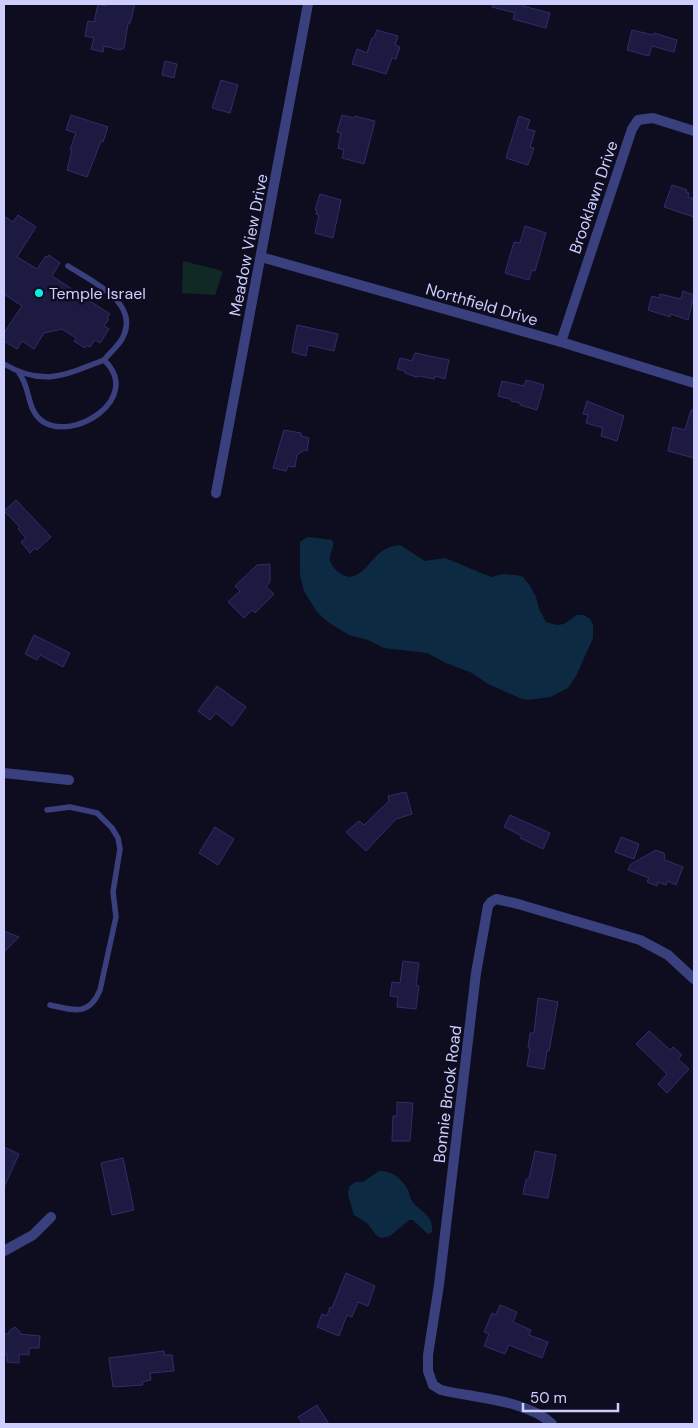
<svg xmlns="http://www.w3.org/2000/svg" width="698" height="1428" font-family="'DM Sans',sans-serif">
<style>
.green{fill:#112925}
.water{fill:#0d2a43}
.building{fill:#1c1a40;stroke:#302d6b}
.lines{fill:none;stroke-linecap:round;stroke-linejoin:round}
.lane{stroke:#3a407d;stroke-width:5.5}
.street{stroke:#3a407d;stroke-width:10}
.poi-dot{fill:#07f0e7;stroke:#0e0d20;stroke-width:2}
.labels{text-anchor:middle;stroke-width:5;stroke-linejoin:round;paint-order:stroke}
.street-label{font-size:16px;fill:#cdcefe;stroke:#0e0d20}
.poi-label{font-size:16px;fill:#cdcefe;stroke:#0e0d20;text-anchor:start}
</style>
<rect width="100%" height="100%" fill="#0e0d20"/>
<path class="green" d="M183,261L223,271L215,295L182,293Z"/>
<g class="water">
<path d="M309,537L332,540C335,547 331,550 330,557C329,567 340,575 349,577C365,576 371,557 384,550C388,547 394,546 400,545L425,561L445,558L491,577L503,574L516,575L523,577L530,586L536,597L539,609L546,622L557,625L564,624L577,615H584L590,619L593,624V638L576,676L568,688L550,697L528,700L520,698L488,684L472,673L446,663L427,653L384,648L368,640L349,635L328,622L317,612L304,591L300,575V542L306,538Z"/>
<path d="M379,1171C392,1170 402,1179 408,1190C410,1193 409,1197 412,1201C421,1213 434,1215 432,1232L428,1234L413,1220H409L390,1236L381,1238L377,1236L367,1223L354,1215L348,1195L349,1187L355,1182H363Z"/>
</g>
<g class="building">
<path d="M98,4L106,6V4H135L130,23L128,24L124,48L120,50L104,46L103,52L91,49L94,38L85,36L88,21L94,22Z"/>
<path d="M493,4H522L523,6L550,13L546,28L513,19L515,13L492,7Z"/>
<path d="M377,30L398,36L395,45L400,47L396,59L392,58L386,74L352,64L357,49L367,53L372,38H374Z"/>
<path d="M632,30L653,35L654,33L677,40L674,52L652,46L649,56L627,50Z"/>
<path d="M165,61L177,64L174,78L162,75Z"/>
<path d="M221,80L238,85L230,113L212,108Z"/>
<path d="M71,115L108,127L103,142L101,141L87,177L67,170L72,150H70L76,133L66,130Z"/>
<path d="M342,115L354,118L355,116L362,118L375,121L364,164L342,158L344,150L338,148L341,133L337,132Z"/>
<path d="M519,116L530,120L527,129L535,131L530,147L534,148L528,165L506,158Z"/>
<path d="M672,185L687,190L686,192L689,193L688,197L694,199V217L664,207Z"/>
<path d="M320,194L341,200L333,238L315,233L319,215L316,214L317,210H315Z"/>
<path d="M18,215L36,227L17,257L37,269L46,256L48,257L49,255L60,263L52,276L110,314L107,318L109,319L104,326L109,329L100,343L95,340L90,347L87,345L85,348L74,341L76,338L62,329L44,333L34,349L22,341L17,349L4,341V333L22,306L4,294V216L13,222Z"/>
<path d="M525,226L546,233L535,271L532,270L529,280L505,273L514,242L520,243Z"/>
<path d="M683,291L694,295L688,320L671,314L670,317L648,310L652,296L659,298L660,294L681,299Z"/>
<path d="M297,325L338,334L334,351L308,345L306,356L292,352Z"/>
<path d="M415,353L449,360L445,379L435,376L434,379L420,376L416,377L405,373V371L397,369L400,358L412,361Z"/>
<path d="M526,380L544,385L537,410L520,405V403L511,401V399L498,396L502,381L524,386Z"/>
<path d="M587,401L624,416L617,441L601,436L603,428L586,423L588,415L583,414Z"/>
<path d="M691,410H694V458L668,451L673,427L685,430Z"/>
<path d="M284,430L301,433V436L309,438L307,451L304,450L297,455L295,467L288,466L286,471L273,468Z"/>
<path d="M16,500L51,537L37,550L35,548L30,553L21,542L26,538L18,529L20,527L4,511Z"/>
<path d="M270,564V582L266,587L274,594L255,613L252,610L244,618L228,602L240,591L235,586L257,565Z"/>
<path d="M34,635L70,653L63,667L40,655L37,660L25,654Z"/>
<path d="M217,686L246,707L232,726L216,713L210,720L198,711Z"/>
<path d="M406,792L412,814L396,819L366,851L346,832L359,821L364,825L389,801L388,796Z"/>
<path d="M510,815L550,833L543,849L520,838L522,836L504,827Z"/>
<path d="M215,827L234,839L218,865L199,853Z"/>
<path d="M621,837L639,844L634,859L615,852Z"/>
<path d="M656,850L664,853L665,860L683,867L676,885L667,881L666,885L658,882L657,886L647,882L649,878L628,870L631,864Z"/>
<path d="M4,931L19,937L4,952Z"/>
<path d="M403,961L419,963L416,985L419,986L416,1009L397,1007L398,997L390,996L392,982L400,983Z"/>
<path d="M538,998L558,1002L549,1051H547L544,1069L527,1066L530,1048H528L530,1033H534Z"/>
<path d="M649,1031L670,1050L673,1047L682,1055L678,1059L689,1069L667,1093L658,1084L667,1074L636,1044Z"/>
<path d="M397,1102L413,1103L410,1141H392L393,1116H397Z"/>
<path d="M4,1147L19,1154L4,1187Z"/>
<path d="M535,1151L556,1155L548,1198L523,1194L526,1179H529Z"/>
<path d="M123,1158L134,1210L112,1215L101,1163Z"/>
<path d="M346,1273L375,1286L368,1306L358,1302L352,1317L347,1315L339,1336L317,1327L322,1314L327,1316L330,1307L332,1308Z"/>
<path d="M500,1305L517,1312L513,1322L531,1330L529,1335L548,1342L542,1358L509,1345L505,1354L484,1346L489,1334L484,1332L492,1313L496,1315Z"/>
<path d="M15,1327L20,1332V1334L40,1336L39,1348H29V1355L19,1354V1363L7,1362V1354H4V1334H9V1331Z"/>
<path d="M164,1351V1355H172L174,1371L150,1373L151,1380L142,1382L143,1385L113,1387L109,1358Z"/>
<path d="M317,1405L329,1424H303L298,1417Z"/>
</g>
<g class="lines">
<g class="lane">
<path d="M68,266C91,281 142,303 122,339C117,347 110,353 104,360"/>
<path d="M4,364C43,387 65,375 104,360C144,398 73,443 42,421C26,409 31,388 19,373"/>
<path d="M47,810L70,807L97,813L112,828L118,838L120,849L113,892L116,917L100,990C89,1017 73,1010 50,1005"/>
</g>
<g class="street">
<path d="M261,257L561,342L694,383"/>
<path d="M561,342L632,129L638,120L653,118L694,131"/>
<path d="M216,493L308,4"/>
<path d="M4,773L69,780"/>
<path d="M4,1251L33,1235L51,1217"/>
<path d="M552,1424C528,1400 474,1398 441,1390L433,1385L428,1371V1355L439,1285L476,973L488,906L491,902L496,899L518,904L640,940L668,955L694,979"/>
</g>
</g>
<circle class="poi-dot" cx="39" cy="293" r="5"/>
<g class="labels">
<g class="street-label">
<text transform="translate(593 197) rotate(-71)" y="6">Brooklawn Drive</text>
<text transform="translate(248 245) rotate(-79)" y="6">Meadow View Drive</text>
<text transform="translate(482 304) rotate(16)" y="6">Northfield Drive</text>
<text transform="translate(447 1094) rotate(-83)" y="6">Bonnie Brook Road</text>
</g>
<g class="poi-label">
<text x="49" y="299">Temple Israel</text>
</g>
</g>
<rect width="698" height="1428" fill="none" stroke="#cdcefe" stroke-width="10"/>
<path d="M523 1403v8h95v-8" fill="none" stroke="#cdcefe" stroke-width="2.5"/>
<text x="530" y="1403" font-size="15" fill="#cdcefe" stroke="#0e0d20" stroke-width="4" paint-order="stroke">50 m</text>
</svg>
